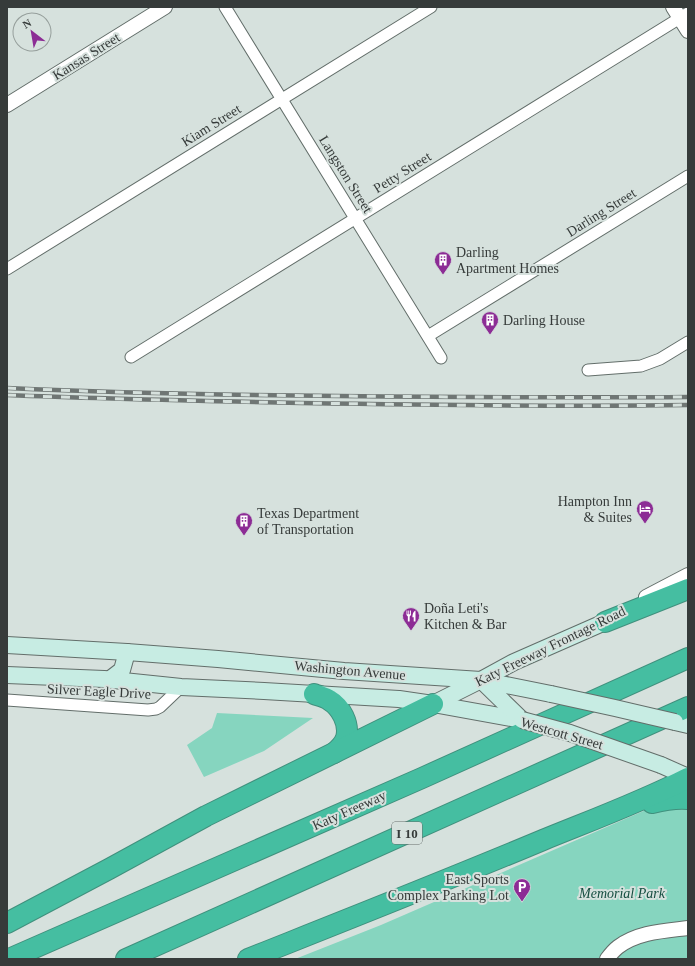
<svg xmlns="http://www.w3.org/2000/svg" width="695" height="966" font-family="'Times New Roman',serif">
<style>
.green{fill:#86d5bf}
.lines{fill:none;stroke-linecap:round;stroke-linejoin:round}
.minor-casing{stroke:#636e6a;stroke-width:13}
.tertiary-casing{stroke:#636e6a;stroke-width:16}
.secondary-casing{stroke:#636e6a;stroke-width:18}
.motorway-casing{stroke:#40907d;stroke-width:22}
.minor{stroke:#fff;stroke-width:11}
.tertiary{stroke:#fff;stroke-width:14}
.secondary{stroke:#c7ece3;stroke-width:16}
.motorway{stroke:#45bea1;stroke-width:20}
.rail-casing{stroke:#6f7674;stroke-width:4.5}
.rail{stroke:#d6e1dd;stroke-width:3;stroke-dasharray:9;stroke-linecap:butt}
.secondary-bridge-casing{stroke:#636e6a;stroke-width:18;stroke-linecap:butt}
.secondary-bridge{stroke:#c7ece3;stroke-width:16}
.labels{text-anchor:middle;stroke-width:4;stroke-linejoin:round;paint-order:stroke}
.shield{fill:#d6e1dd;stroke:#666d6b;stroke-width:1}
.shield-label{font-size:13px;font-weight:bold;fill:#363b3a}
.street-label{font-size:14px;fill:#363b3a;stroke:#d6e1dd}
.poi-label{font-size:14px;fill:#363b3a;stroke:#d6e1dd;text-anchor:start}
.park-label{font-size:14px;font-style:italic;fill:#154e40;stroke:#d6e1dd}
</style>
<rect width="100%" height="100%" fill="#d6e1dd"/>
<g class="green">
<path d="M217,713L313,718L264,751L204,777L187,745L212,728Z"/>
<path d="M688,803V959H295L381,925L655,806Z"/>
</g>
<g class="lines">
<g class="minor-casing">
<g id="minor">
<path d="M225,7L441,358"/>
<path d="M7,269L431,7"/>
<path d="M428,336L688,176"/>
<path d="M131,357L688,13"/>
<path d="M588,370L641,366L660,359L688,342"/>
<path d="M7,700L148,710L156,709L160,707L181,687"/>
</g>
</g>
<g class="tertiary-casing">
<g id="tertiary">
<path d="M673,7L688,31"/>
<path d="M7,105L165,7"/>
<path d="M646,597L688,575"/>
<path d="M607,959C610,955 614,950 618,947C638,932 664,931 688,928"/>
</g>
</g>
<g class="secondary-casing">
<g id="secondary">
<path d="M7,645L127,652L218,659L344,671L481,680L551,694"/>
<path d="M7,675L104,679L181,687L264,691L399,699L433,704L522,720"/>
<path d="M109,680L122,670L127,652"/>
<path d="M481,680L522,720"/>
<path d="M433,704L481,680L514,662L605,622"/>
<path d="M675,722L688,725"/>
<path d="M661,765L688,777"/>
</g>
</g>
<g class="motorway-casing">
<g id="motorway">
<path d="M605,622L688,589"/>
<path d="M314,694C319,696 325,697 329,700C341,707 350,724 346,738C344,744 339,749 334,753"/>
<path d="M652,803C664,800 676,798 688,799"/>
<path d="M7,923L109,869L206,816L433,704"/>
<path d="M9,959L422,778L688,658"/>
<path d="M126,959L688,707"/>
<path d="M248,959C346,920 445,881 543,840C592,820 641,802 688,778"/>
</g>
</g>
<use href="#minor" class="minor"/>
<use href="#tertiary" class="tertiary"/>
<use href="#secondary" class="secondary"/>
<use href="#motorway" class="motorway"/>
<g class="rail-casing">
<g id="rail">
<path d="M7,388C118,393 228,395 339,396C455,397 572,398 688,397"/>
<path d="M7,395C105,399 203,401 301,403C430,405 559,407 688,405"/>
</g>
</g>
<use href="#rail" class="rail"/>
<g class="secondary-bridge-casing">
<g id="secondary-bridge">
<path d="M551,694L615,708L675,722"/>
<path d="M522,720L570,733L661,765"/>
</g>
</g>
<use href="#secondary-bridge" class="secondary-bridge"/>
</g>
<defs>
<g id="building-pin" transform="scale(0.9)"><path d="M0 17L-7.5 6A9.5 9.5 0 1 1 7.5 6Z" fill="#8c2c95" stroke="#d6e1dd"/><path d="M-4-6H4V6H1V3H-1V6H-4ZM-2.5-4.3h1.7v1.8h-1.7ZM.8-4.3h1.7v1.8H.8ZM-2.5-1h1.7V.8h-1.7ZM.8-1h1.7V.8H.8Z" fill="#fff"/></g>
<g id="hotel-pin" transform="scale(0.9)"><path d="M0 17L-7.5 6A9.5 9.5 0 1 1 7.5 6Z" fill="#8c2c95" stroke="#d6e1dd"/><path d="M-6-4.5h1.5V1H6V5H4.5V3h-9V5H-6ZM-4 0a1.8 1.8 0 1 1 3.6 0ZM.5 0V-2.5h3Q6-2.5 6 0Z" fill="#fff"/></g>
<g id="restaurant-pin" transform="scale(0.9)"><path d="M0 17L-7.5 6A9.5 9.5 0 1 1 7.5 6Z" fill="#8c2c95" stroke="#d6e1dd"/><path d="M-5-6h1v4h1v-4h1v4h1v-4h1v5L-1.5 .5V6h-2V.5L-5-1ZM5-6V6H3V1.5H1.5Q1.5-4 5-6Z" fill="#fff"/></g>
<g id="parking-pin" transform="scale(0.9)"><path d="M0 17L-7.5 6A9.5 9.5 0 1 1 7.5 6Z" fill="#8c2c95" stroke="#d6e1dd"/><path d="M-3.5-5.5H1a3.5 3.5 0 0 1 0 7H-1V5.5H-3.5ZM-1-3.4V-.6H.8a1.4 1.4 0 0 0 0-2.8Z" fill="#fff"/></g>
</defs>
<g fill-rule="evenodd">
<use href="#building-pin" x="443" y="260"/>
<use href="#building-pin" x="490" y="320"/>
<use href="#hotel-pin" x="645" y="509"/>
<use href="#building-pin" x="244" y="521"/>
<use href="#restaurant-pin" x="411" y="616"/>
<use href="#parking-pin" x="522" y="887"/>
</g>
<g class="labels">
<rect class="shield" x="392" y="822" width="30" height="22" rx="3"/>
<g class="shield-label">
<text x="407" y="838">I 10</text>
</g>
<g class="street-label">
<text transform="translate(86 56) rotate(-32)" y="5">Kansas Street</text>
<text transform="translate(211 125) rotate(-32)" y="5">Kiam Street</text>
<text transform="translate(402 172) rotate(-32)" y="5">Petty Street</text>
<text transform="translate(346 174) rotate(58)" y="5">Langston Street</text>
<text transform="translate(601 212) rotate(-32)" y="5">Darling Street</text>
<text transform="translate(550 646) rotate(-26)" y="5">Katy Freeway Frontage Road</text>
<text transform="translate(350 670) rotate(5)" y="5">Washington Avenue</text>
<text transform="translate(99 691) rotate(3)" y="5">Silver Eagle Drive</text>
<text transform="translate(562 733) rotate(16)" y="5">Westcott Street</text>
<text transform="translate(349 810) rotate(-24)" y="5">Katy Freeway</text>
</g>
<g class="poi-label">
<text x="456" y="257">Darling<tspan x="456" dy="16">Apartment Homes</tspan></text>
<text x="503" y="325">Darling House</text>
<text x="632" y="506" text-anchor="end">Hampton Inn<tspan x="632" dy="16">&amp; Suites</tspan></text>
<text x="257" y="518">Texas Department<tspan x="257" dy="16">of Transportation</tspan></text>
<text x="424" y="613">Doña Leti's<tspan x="424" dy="16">Kitchen &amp; Bar</tspan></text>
<text x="509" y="884" text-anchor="end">East Sports<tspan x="509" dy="16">Complex Parking Lot</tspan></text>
</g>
<g class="park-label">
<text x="622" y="898">Memorial Park</text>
</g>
</g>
<rect width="695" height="966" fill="none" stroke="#363b3a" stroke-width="16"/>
<g transform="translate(32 32) rotate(329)"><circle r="19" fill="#d6e1dd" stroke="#969f9c"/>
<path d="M0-3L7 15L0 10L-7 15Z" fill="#8c2c95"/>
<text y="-6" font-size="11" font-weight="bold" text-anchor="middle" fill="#363b3a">N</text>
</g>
</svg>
